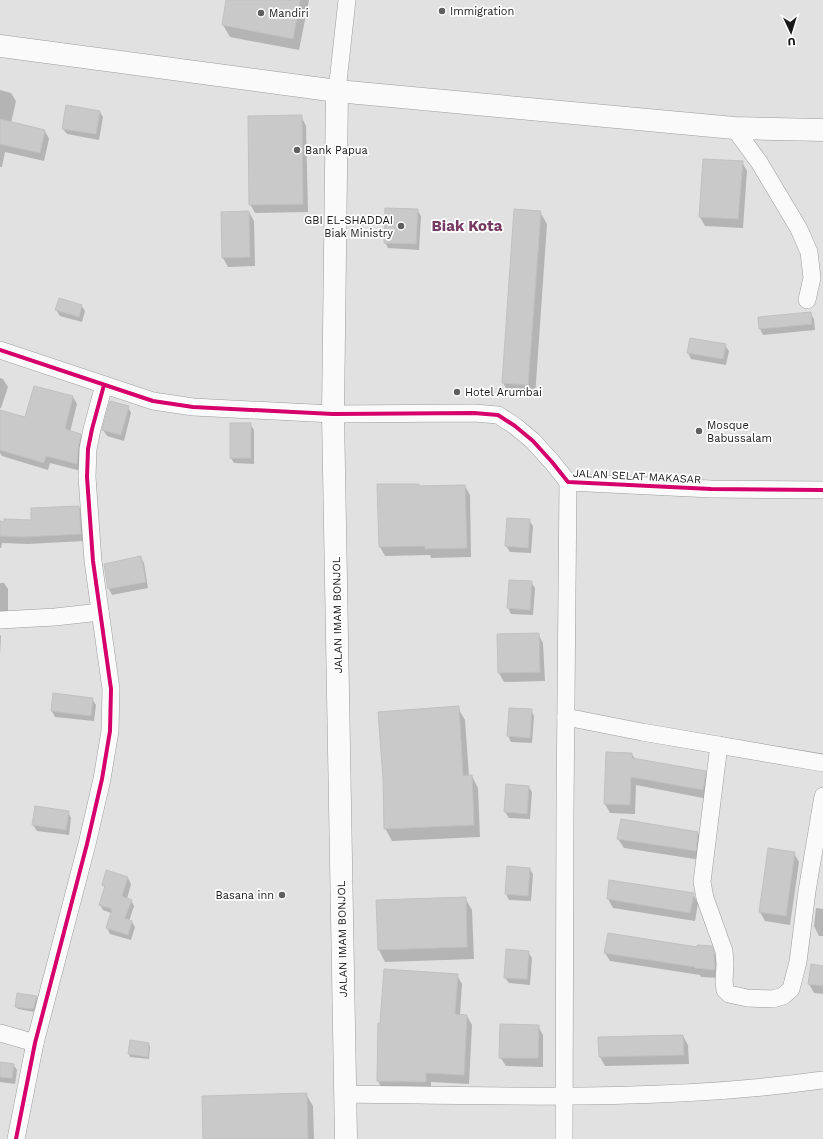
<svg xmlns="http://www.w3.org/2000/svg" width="823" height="1139" font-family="'Work Sans',sans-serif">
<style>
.shadow{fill:#0003}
.building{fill:#c9c9ca;stroke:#c1c1c1}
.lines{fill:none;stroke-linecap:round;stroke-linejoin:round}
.street-casing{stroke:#9c9c9d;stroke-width:18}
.secondary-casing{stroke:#9c9c9d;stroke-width:23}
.primary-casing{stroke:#9c9c9d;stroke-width:23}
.street{stroke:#fafafb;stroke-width:17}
.secondary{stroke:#fafafb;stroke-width:22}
.primary{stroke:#fafafb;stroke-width:22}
.cycleway-casing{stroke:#fff;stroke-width:6}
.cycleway{stroke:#d6006c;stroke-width:4}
.poi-dot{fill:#5f5f5f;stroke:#fff;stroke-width:1.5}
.labels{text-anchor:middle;stroke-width:3.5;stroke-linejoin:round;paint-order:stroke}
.poi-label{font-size:11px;fill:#191919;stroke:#fff;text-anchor:start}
.street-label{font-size:11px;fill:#191919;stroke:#fff}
.district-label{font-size:15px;font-weight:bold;fill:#773a62;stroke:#fff}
</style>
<rect width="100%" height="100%" fill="#e1e1e2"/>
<g class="shadow">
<path d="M227,0H309L299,50L230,37L223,25Z"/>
<path d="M0,90L11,93L16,101L11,123L45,131L49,139L44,161L5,152L2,167H0Z"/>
<path d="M100,112L103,117L99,140L67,134L63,129Z"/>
<path d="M301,116L306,126L308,212L255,213L250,204Z"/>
<path d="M742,162L747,171L743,228L705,226L700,217Z"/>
<path d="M417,210L421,216L419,250L388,248L385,242Z"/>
<path d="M249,212L254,221L255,266L228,267L223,258Z"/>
<path d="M540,212L547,224L535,397L510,395L503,383Z"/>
<path d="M81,305L85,311L82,322L60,316L56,310Z"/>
<path d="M810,313L814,319L815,330L763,335L760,329L759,318Z"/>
<path d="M725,345L729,351L726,365L691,359L688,353Z"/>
<path d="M0,378L3,379L8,387L1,408H0Z"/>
<path d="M34,387L73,397L77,404L70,432L80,434L85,442L81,471L50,463L48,470L2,456L0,453V439L26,419Z"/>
<path d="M128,407L131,413L124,441L107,436L103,430Z"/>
<path d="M250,424L254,430V464L234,463L231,458Z"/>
<path d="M418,485L420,487L465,486L470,495L471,557L431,558L430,555L385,556L380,547Z"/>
<path d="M79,507L83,514L84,541L28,544L2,543L1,548H0V522L5,523L32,521Z"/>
<path d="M529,520L533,526L531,553L510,552L506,546Z"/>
<path d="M140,557L144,563L148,588L112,595L109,589L105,565Z"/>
<path d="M531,582L535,588L533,615L511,614L508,608Z"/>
<path d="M0,583H4L8,589V615L0,616Z"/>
<path d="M538,634L543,643L545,681L504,682L499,673Z"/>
<path d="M0,635L1,636L0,655Z"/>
<path d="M92,699L96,705L94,721L55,717L52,711Z"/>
<path d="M458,708L465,720L469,776H472L478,788L480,837L392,841L385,828Z"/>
<path d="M531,710L534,716L532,743L511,742L508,736Z"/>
<path d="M632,754L635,759L705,772L710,781L708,799L636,785L635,814L610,813L605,804Z"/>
<path d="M528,786L532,792L530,819L509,818L505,812Z"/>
<path d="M68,812L71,818L69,835L37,831L33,825Z"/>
<path d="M698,833L703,842L701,860L624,848L618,839Z"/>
<path d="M794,853L799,862L790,925L765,921L760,912Z"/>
<path d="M508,867L529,868L533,874L531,901L509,900L506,894Z"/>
<path d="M107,872L128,878L131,884L127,899L131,900L134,906L129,921L132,922L135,927L131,940L110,934L107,928L111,913L103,910L100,905L105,889L103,885Z"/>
<path d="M693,894L698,903L695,921L613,908L608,899Z"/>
<path d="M465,898L472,910L474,959L385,962L379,950Z"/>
<path d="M816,908L823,909V936H819L814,926Z"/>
<path d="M711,947L716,956L719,978L701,977L700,975L610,961L605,953Z"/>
<path d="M528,952L532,958L530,985L509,983L505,978Z"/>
<path d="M823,967V994L814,993L809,984Z"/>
<path d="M457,975L462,984L460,1015L467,1016L472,1025L469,1084L431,1082V1091L383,1090L378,1081Z"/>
<path d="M36,996L38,999L35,1012L18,1009L16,1007Z"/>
<path d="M538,1026L543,1035V1067L506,1066L500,1057Z"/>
<path d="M683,1036L688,1045L689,1064L605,1066L600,1057Z"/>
<path d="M149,1044L150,1047L149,1059L130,1057L129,1054Z"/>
<path d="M0,1063L13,1064L17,1070L15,1084L0,1082Z"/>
<path d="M306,1094L313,1106L314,1139H204Z"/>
</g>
<g class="building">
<path d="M226,0H300L293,39L222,25Z"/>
<path d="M66,105L100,111L96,134L62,129Z"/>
<path d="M302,115L303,204L249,205L248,116Z"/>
<path d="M0,119L45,130L40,153L0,144Z"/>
<path d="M703,159L743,161L738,219L699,217Z"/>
<path d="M385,208L418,209L416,244L384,243Z"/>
<path d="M514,209L541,211L528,385L502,383Z"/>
<path d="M249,211L250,257L222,258L221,212Z"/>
<path d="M59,298L82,305L79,317L55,310Z"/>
<path d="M811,312L812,324L759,329L758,317Z"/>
<path d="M690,338L726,344L723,359L687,353Z"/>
<path d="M34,386L73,396L65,429L81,434L78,449L77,464L46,456L44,463L0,450V410L25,417Z"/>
<path d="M110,401L129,406L121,435L102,430Z"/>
<rect x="230" y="423" width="21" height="35"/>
<path d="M377,484H419V486L465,485L467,548L425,549V546L379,547Z"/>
<path d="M79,506L81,534L23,537L0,536V521L4,522V519L31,520V508Z"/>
<path d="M507,518L530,519L528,548L505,546Z"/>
<path d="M141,556L146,582L108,589L104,564Z"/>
<path d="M509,580L532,581L530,610L507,608Z"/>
<path d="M539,633L540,672L498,673L497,634Z"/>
<path d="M53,693L93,698L91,716L51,711Z"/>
<path d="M459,706L463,776L472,775L474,825L384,829L383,779L378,712Z"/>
<path d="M509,708L532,709L530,738L507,736Z"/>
<path d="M606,752L632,753V758L706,771L703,790L631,777L630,805L604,804Z"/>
<path d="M506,784L529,786L527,814L504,812Z"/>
<path d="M35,806L69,811L66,830L32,825Z"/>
<path d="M621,819L698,832L696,851L617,839Z"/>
<path d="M768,848L795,852L786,916L759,912Z"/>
<path d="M507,866L530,868L528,896L505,894Z"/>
<path d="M106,870L128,877L122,896L132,900L125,918L132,921L128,935L106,928L112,909L99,905L105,886L102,885Z"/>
<path d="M609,880L694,893L690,913L607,899Z"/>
<path d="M466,897L467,947L378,950L376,900Z"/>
<path d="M608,933L697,947V945L712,946L714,953L715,970L695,968V967L604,953Z"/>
<path d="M506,949L529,951L527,979L504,978Z"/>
<path d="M811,964L823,966V986L808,984Z"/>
<path d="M384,969L458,974L455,1014L467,1015L464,1075L426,1073V1082L377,1081L378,1023H380Z"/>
<path d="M17,993L37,996L33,1009L15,1007Z"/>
<path d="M500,1024L539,1025L538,1058H499Z"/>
<path d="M683,1035L684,1055L599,1057L598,1037Z"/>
<path d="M130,1040L149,1043L148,1057L128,1054Z"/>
<path d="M0,1062L14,1064L12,1078L0,1077Z"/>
<path d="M307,1093L308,1139H203L202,1096Z"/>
</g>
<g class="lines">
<g class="street-casing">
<g id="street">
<path d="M337,91L347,0"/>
<path d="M734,128L759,162L799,229L809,252L812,278L807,300"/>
<path d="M0,350L153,401L193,407L333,414L474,413L498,415L515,426L533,441L552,462L568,482L711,489L823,490"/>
<path d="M0,620L55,617L100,612"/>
<path d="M566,717L642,732L823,763"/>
<path d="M719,745L702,882L705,898L724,951L725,964L724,981L725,990L729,994L747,998L773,999L783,996L791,989L798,962L807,891L823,796"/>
<path d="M0,1033L35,1043"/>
<path d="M345,1094C504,1096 665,1102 823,1080"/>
<path d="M16,1139L35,1043L87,844L102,779L110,731L111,689L93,561L87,477L88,449L92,429L104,385"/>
<path d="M564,1139L565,809L568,482"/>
</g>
</g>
<g class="secondary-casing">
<path id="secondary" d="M337,91L734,128L823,130"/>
</g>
<g class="primary-casing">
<path id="primary" d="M0,46L337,91L333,414L346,1139"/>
</g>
<use href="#street" class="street"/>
<use href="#secondary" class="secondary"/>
<use href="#primary" class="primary"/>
<g class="cycleway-casing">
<g id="cycleway">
<path d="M0,350L153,401L193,407L333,414L474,413L498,415L515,426L533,441L552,462L568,482L711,489L823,490"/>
<path d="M16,1139L35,1043L87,844L102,779L110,731L111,689L93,561L87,477L88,449L92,429L104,385"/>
</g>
</g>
<use href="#cycleway" class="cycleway"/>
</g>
<g class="poi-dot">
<circle cx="442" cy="11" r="4"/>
<circle cx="261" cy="13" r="4"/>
<circle cx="297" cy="150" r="4"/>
<circle cx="401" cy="226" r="4"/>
<circle cx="457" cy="392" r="4"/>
<circle cx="699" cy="431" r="4"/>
<circle cx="282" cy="895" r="4"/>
</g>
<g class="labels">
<g class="poi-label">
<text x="450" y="15">Immigration</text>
<text x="269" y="17">Mandiri</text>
<text x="305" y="154">Bank Papua</text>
<text x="393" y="224" text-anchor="end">GBI EL-SHADDAI<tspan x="393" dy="13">Biak Ministry</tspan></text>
<text x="465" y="396">Hotel Arumbai</text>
<text x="707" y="429">Mosque<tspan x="707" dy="13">Babussalam</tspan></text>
<text x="274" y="899" text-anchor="end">Basana inn</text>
</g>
<g class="street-label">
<text transform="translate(637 476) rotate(3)" y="4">JALAN SELAT MAKASAR</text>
<text transform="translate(337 615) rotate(-91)" y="4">JALAN IMAM BONJOL</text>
<text transform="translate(342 939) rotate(-91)" y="4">JALAN IMAM BONJOL</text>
</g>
<g class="district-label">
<text x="467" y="231">Biak Kota</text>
</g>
</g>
<g transform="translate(791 32) rotate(176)" stroke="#ffffff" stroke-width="3" paint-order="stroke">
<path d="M0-3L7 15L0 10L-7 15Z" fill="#191919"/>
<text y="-6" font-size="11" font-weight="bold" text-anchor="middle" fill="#191919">U</text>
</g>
</svg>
